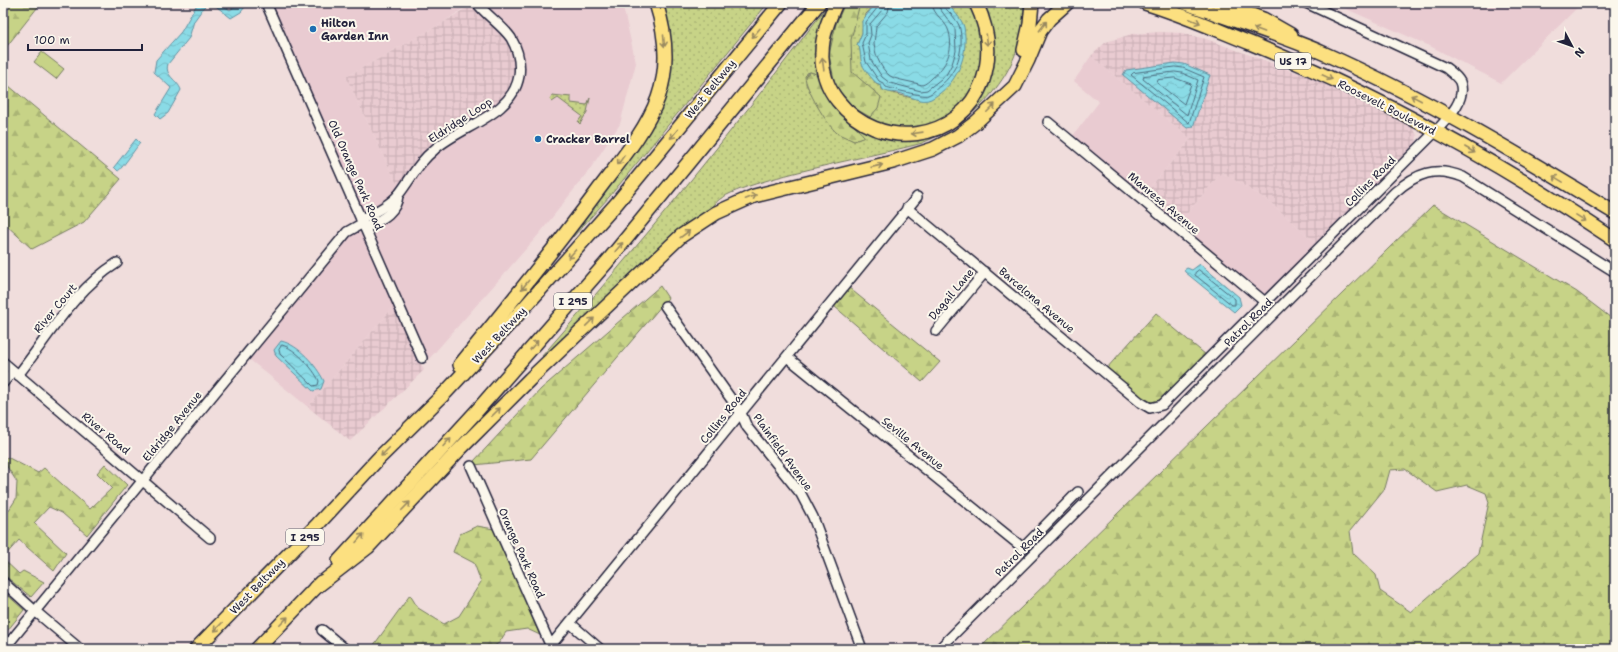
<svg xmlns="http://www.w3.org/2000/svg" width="1618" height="652" font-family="'Shantell Sans',sans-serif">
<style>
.built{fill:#e9cbd1}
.industrial{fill:url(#industrial-grid)}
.grass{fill:url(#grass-dots);stroke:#747a61;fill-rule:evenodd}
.forest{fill:url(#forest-firs);stroke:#747a61;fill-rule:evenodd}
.garden{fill:#c7d387;stroke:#747a61}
.water{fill:url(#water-waves);stroke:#6091a2}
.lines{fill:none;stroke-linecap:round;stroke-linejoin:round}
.shore{stroke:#4c6c7f;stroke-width:1}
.minor-casing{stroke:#22223b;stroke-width:12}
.highway-casing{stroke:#22223b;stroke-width:16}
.minor{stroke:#fbf7ec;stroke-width:9}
.highway{stroke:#fce080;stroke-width:13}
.oneway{stroke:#9a8a61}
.poi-dot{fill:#1f6fb2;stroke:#fbf7ec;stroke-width:1.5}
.labels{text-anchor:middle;stroke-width:4;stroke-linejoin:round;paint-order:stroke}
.shield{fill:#fbf7ec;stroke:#636270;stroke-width:1}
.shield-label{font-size:10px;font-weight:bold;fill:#22223b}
.poi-label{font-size:11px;font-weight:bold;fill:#22223b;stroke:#fbf7ec;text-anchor:start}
.street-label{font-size:11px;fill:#22223b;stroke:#fbf7ec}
</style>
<defs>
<pattern id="industrial-grid" width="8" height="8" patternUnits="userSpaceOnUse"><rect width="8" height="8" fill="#e9cbd1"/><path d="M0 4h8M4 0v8" fill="none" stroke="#c8aeb4"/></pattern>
<pattern id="grass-dots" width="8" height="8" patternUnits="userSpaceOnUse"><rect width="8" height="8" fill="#c7d387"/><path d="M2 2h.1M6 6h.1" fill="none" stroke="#abb575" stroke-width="1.8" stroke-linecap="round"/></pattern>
<pattern id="forest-firs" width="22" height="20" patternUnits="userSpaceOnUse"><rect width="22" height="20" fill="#c7d387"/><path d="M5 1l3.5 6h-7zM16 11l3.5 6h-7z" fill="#abb575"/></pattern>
<pattern id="water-waves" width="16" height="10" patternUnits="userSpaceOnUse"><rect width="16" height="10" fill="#8adbe6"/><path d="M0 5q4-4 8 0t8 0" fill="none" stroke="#77bcc6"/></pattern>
</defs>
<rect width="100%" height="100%" fill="#f0dddc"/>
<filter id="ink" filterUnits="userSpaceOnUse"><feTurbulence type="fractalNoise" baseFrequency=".025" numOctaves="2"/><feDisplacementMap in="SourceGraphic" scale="8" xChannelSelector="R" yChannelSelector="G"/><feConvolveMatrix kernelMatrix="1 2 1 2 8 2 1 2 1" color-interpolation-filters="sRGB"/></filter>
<g filter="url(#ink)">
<g class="built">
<path d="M272,3H471L441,24L346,77L398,186L393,194L372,211H366L362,209Z"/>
<path d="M483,3H622L636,63L620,124L590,169L540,233L429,359L372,232L374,228L400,206L410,185L427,163L440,151L498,116L517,96L524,78V58L515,36Z"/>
<path d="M1333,3H1582L1501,83L1432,47Z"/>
<path d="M1091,56L1191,139L1143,196L1072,137L1099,102L1074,81Z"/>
<path d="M1222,172L1269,201L1317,244L1270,291L1264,294L1257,292L1177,225Z"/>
<path d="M358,232L364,236L395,305L308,407L249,359L351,234Z"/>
</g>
<g class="industrial">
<path d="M472,4L507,40L514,54L517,66L514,79L502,101L493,108L448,133L420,156L398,186L346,77L441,24Z"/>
<path d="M1160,32L1182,33L1206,39L1312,78L1413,128L1417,135L1416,143L1317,244L1269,201L1222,172L1177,225L1143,196L1191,139L1091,56L1106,42L1132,34Z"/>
<path d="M395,305L424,370L350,441L308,407Z"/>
</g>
<g class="grass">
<path d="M659,3H768L610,196L573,237L569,234L664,91Z"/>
<path d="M842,3H876L866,14L862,33L857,45L859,46L862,58L876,84L881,86L882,89C888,93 910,97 920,100L953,10L946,3H974L978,12L984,60L970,97L945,120L904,131L866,120L845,101L833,82L827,57L828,44L834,20Z"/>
<path d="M980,3H1024C1026,69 980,119 922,143C887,154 729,181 715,204L680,231L544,358L542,356C641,244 735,128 825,9L829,11L819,61L855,122L931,134L987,80ZM810,72L814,73L827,98L864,137L854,141L836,132L821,111L806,84L807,73Z"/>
<path d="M552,95L571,97V103L587,105L590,98L587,112L580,124L578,122L582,116L558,98L552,102L550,100Z"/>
</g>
<g class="forest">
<path d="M3,3H41L3,51Z"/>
<path d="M845,3H860L851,40L852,72L881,97L878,108L870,117L851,106L835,84L829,55L836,24Z"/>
<path d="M810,72L819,75C821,102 848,118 865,137L854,141C848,138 842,136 837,133C827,125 805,88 805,76Z"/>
<path d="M3,81L121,179L84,222L32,249L3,222Z"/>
<path d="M1433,205L1577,292L1615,321V649H979ZM1405,469L1437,492L1467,485L1486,493L1489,502L1478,554L1411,612L1380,591L1376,575L1353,553L1350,531L1385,488L1390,470Z"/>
<path d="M660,286L668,298L531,459L474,465V461L541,389Z"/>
<path d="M848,287L940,362L922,382L834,306Z"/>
<path d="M1156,313L1206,355L1164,398L1155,402H1148L1106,369Z"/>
<path d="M7,457L38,473L44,468L90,509L112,488L97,473L105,464L127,485L87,535L62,513L49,507L34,523L66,553L54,571L19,540L3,558V519L16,499L17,482L4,462Z"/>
<path d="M477,526L494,529L540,635L527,629L506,632L499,643L489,649H371L410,595L418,608L444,624L459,616L481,582L474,563L453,552L460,534Z"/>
<path d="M3,559L19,574L23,571L44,582L31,597L3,574Z"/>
<path d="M3,591L24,610L3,636Z"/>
</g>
<path class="garden" d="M42,52L64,69L56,79L34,62Z"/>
<g class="water">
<path d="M200,3H207L194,21L189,38L168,64C164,76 178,80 181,90L168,113L160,119L155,114L171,88L154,72L156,60L181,32L196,6Z"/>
<path d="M212,3H219L230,10L240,3H248L241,12L231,18Z"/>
<path d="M876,3H946C952,9 962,19 964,27C969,56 957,85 931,99C921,104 909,95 898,93C893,92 888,93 883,90L881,86C876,85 864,69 862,64C860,58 861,53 859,46L857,45L862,33V21Z"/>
<path d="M1175,63L1184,64L1210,75L1193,127L1187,128L1123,75L1126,70Z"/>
<path d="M136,139L140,143C135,149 121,170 118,171L114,167Z"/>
<path d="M1200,264L1239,297L1241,305L1234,312L1185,272L1184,270L1187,268L1192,270Z"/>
<path d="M281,341C299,345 316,365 324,381L321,389L313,391L276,356L274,350Z"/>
</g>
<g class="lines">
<g class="shore">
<path d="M879,3L878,7L866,22V34L862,43L866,62L879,81L883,83L886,87C892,89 923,97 928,95C932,94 936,89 940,86C957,72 964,51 960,29C959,21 949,12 944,7L943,3"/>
<path d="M884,3L883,9L870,24L871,35L868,43L871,60L882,77L890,83L921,91L927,90L946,75L952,64L956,51L955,29L940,9L938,3"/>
<path d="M890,3L888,12L876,26C876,30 874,41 874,44C875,56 883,74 894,78C903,81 913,82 922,85C926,84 929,81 932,78C946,67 954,50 949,32C946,20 933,16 932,3"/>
<path d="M1175,67L1183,68L1204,77L1189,123L1131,75L1133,73Z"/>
<path d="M1175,72L1182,73L1198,80L1187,115L1143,79L1144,76Z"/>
<path d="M1175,78L1191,84L1184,104L1157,83L1158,80Z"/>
<path d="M1199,270L1235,299V305H1232L1195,275V273Z"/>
<path d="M282,345C295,348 314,369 319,381L318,385L313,386L280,354L279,350Z"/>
</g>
<g class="minor-casing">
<g id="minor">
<path d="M266,3L422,358"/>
<path d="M1048,122L1265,302"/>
<path d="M907,208L1140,402L1150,408L1162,405L1436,131C1447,119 1467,100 1460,82C1457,76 1451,72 1446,68L1306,3"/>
<path d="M361,219C374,213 390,205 399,194C412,177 418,163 435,149C462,125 512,116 519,76C521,62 518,50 511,38C502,25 487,16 477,3"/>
<path d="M365,228C380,220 397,213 398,195"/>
<path d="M665,306L741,413L747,427L801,494L813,517L862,649"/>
<path d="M936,331L985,272"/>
<path d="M787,357L1023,548L1078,492"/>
<path d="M3,362L210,538"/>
<path d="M18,375C49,336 74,290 117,263"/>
<path d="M3,383L13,371"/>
<path d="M471,466L552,649"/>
<path d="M3,582L35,611L80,649"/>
<path d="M570,623L600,649"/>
<path d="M322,630L345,649"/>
<path d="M4,649L347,232L363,223"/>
<path d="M548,649L917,197"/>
<path d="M939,649L1395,192C1417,173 1435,166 1463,177L1615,272"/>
</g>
</g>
<g class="highway-casing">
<g id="highway">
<path d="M836,3C829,19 822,35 822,53C821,69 827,88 838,101C878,152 960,144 983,80C992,53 988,28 976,3"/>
<path d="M1145,3C1181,14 1215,29 1250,43C1378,95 1500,163 1615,240"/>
<path d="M1186,3C1231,20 1279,34 1323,53C1425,98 1520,155 1615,213"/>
<path d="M1219,3L1263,19L1291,35"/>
<path d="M1024,50L1030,24L1032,3"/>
<path d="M460,365C507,307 555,249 599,189C620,161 646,131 658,98C669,67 666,34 656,3"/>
<path d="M339,561L475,413L607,262L819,3"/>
<path d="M315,588L368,547L459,450L530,379L681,236L716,213L754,196L893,162L933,149L958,136L975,123L1015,86L1028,60L1040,31L1049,19L1067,3"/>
<path d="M196,649L318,524L378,459L446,392L523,309L617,203L781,3"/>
<path d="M257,649L321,582"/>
</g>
</g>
<use href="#minor" class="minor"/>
<use href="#highway" class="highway"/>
</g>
<defs><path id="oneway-shaft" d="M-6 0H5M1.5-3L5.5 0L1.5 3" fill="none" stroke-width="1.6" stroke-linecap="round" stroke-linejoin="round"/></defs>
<g class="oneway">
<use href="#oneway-shaft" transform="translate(1195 21) rotate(22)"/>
<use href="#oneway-shaft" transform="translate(1043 26) rotate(-53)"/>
<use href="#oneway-shaft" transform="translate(1259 30) rotate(-160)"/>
<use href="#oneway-shaft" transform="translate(756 33) rotate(130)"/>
<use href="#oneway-shaft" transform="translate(987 40) rotate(83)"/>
<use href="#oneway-shaft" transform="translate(664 41) rotate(85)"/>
<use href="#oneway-shaft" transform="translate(823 64) rotate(-98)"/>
<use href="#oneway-shaft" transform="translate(1327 77) rotate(25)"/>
<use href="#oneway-shaft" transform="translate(1416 98) rotate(-152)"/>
<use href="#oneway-shaft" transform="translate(991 108) rotate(-45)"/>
<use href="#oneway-shaft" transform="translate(917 133) rotate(172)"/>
<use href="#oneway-shaft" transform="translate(674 134) rotate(129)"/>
<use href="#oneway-shaft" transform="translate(1470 150) rotate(30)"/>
<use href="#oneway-shaft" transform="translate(621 160) rotate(125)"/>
<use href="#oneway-shaft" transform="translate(877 166) rotate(-13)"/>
<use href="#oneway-shaft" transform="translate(1558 179) rotate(-149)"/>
<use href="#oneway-shaft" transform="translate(751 197) rotate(-21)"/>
<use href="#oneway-shaft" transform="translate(1581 218) rotate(32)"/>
<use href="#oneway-shaft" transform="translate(685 234) rotate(-37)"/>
<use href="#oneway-shaft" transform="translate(619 247) rotate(-50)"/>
<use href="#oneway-shaft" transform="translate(572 254) rotate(132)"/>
<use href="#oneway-shaft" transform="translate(525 285) rotate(129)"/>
<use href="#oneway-shaft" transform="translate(590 322) rotate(-44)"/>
<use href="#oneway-shaft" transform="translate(534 345) rotate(-49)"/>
<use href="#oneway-shaft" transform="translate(496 412) rotate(-45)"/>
<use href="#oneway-shaft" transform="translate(447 442) rotate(-48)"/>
<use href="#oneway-shaft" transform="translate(385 452) rotate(135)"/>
<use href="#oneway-shaft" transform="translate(406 506) rotate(-46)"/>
<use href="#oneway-shaft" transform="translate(360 538) rotate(-48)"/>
<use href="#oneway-shaft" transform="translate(284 621) rotate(-46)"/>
<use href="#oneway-shaft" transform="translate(218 627) rotate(134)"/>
</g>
</g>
<g class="poi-dot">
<circle cx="313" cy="29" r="4"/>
<circle cx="538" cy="139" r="4"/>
</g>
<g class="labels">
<g class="shield">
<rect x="1275" y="53" width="36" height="16" rx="3"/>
<rect x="554" y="293" width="38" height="16" rx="3"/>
<rect x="286" y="529" width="38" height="16" rx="3"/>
</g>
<g class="shield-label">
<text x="1293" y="65">US 17</text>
<text x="573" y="305">I 295</text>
<text x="305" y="541">I 295</text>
</g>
<g class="poi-label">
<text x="321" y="27">Hilton<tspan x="321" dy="13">Garden Inn</tspan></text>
<text x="546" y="143">Cracker Barrel</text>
</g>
<g class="street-label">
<text transform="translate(710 89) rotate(-51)" y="4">West Beltway</text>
<text transform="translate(1387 107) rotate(27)" y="4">Roosevelt Boulevard</text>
<text transform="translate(460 120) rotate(-33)" y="4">Eldridge Loop</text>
<text transform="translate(356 175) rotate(66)" y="4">Old Orange Park Road</text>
<text transform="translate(1370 181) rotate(-45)" y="4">Collins Road</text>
<text transform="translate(1164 203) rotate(40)" y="4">Manresa Avenue</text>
<text transform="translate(951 294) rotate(-50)" y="4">Dagail Lane</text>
<text transform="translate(1037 300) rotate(40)" y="4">Barcelona Avenue</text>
<text transform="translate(55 308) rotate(-50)" y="4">River Court</text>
<text transform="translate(1248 322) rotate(-45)" y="4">Patrol Road</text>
<text transform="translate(499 335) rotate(-47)" y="4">West Beltway</text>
<text transform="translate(723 416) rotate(-51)" y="4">Collins Road</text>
<text transform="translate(172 426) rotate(-51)" y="4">Eldridge Avenue</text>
<text transform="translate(106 433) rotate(40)" y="4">River Road</text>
<text transform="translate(913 443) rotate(39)" y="4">Seville Avenue</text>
<text transform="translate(783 452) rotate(54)" y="4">Plainfield Avenue</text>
<text transform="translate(1019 552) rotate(-45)" y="4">Patrol Road</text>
<text transform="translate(522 553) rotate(66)" y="4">Orange Park Road</text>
<text transform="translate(257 586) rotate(-46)" y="4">West Beltway</text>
</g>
</g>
<rect width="1618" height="652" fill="none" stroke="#fbf7ec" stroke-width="16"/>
<rect x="8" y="8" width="1602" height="636" fill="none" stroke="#22223b" stroke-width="1.5" filter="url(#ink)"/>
<g transform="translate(1572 46) rotate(131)" stroke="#fbf7ec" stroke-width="3" paint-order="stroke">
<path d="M0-3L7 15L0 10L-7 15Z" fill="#22223b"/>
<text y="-6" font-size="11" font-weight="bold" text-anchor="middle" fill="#22223b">N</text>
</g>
<path d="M28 44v6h114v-6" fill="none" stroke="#22223b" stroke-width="2"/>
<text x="34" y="44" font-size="12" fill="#22223b" stroke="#fbf7ec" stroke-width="3" paint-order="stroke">100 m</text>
</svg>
